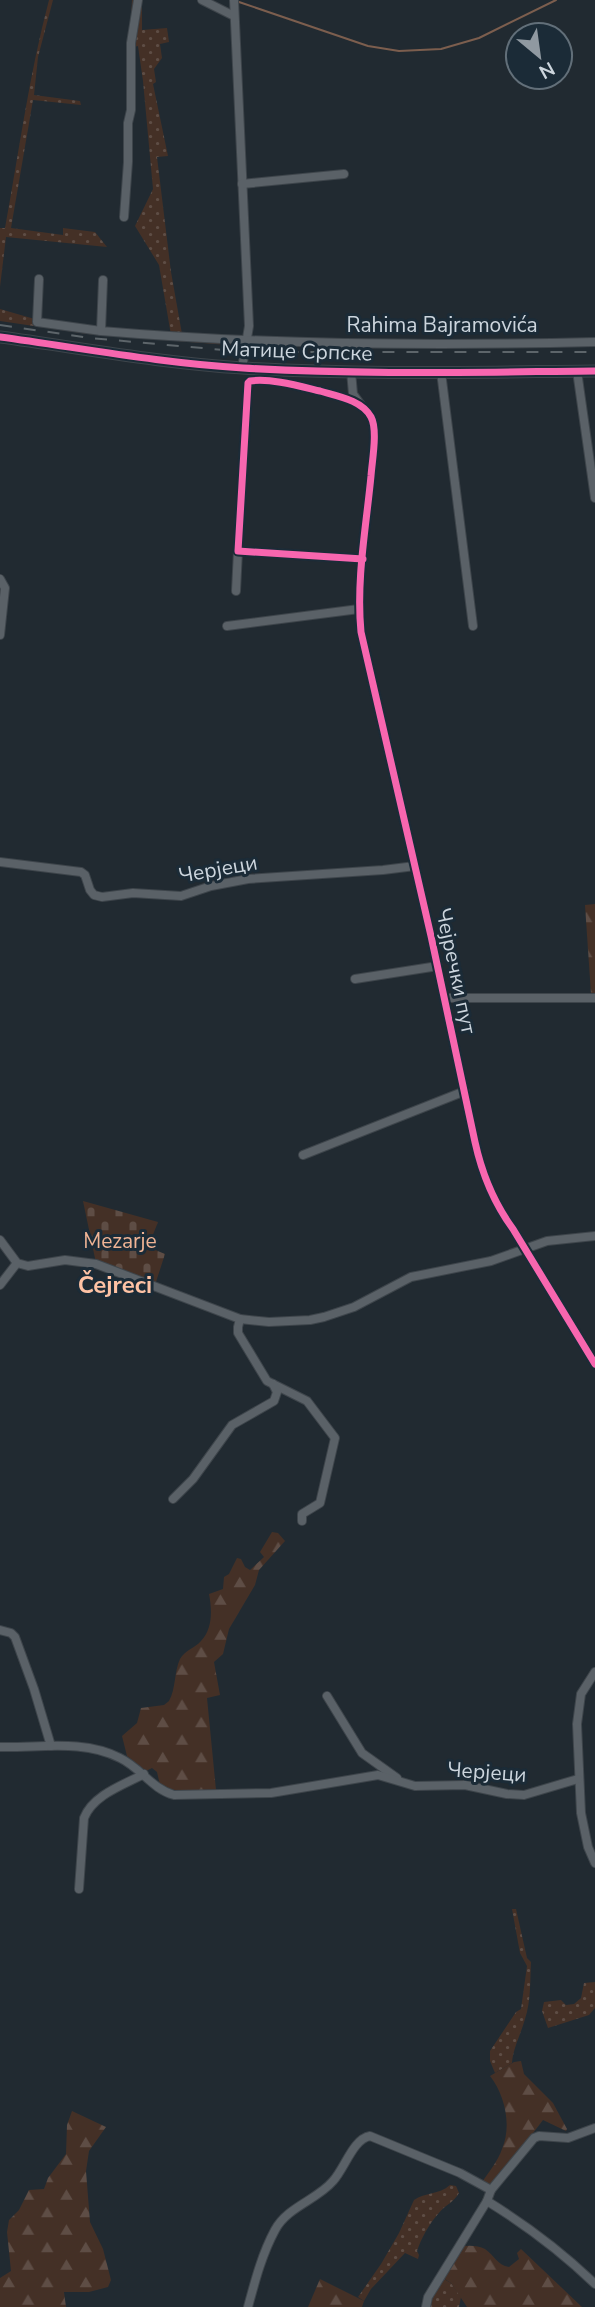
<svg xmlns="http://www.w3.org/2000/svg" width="595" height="2307" font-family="'Nunito Sans',sans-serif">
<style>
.green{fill:url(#green-dots)}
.forest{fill:url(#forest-firs)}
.cemetery{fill:url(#cemetery-stones)}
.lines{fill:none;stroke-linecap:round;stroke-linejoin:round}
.stream{stroke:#7c5e4e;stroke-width:2}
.minor-casing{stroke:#3e454b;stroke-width:10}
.major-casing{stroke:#3e454b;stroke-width:13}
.minor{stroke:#5a6167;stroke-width:8}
.major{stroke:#58636b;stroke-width:10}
.rail{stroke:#5d656a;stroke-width:2;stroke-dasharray:12 12;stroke-linecap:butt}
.cycleway-casing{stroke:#1b2b37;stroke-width:11}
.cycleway{stroke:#f766af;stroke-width:7}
.labels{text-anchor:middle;stroke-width:6;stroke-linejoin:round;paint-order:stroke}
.street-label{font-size:21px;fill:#ccd5dd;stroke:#1b2b37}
.park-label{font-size:21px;fill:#f0b495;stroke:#1b2b37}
.quarter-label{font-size:24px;font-weight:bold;fill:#fec2a4;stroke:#1b2b37}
</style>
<defs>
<pattern id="green-dots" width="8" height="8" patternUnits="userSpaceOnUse" patternTransform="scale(1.75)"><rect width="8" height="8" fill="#443026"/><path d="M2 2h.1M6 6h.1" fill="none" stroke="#5e4d45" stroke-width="1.8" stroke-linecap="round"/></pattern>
<pattern id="forest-firs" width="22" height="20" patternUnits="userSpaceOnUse" patternTransform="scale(1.75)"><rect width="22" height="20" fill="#443026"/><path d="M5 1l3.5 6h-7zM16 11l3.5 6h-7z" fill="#5e4d45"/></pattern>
<pattern id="cemetery-stones" width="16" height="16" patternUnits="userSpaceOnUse" patternTransform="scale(1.75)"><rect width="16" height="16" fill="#443026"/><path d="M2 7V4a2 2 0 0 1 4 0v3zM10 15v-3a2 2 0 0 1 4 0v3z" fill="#5e4d45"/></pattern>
</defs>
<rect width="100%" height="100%" fill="#212a31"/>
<g class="green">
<path d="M49,0H53L38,57L34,95L80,101L81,105L33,100L11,228L63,235V228L95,232L107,247L6,237L0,287V228H5C19,152 29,75 49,0Z"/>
<path d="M132,0H142V30L167,28L169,42L160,44L162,58L154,69L156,82L153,84L168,156L157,157L171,272L182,334L171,335L159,265L135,226L153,189L143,81L138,46L134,47L130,31Z"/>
<path d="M0,309L38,320L37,323L240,341V346L88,334L0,321Z"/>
<path d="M512,1909H516L527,1958L531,1962C530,1981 531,2001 525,2019C521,2034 513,2048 512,2063L495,2073L490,2061V2051L516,2012L521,2009L527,1966L520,1953Z"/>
<path d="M595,1982V2008L589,2015L548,2028L542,2011L544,2002L561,2000L566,2005L574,2004L581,1998L584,1983Z"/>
<path d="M450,2185L456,2186L459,2193C453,2203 445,2205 438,2214C429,2224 421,2239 417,2251L419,2255L418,2259L405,2253L371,2289L364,2301L358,2297L381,2264L399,2233L414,2200C425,2192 439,2195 450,2185Z"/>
<path d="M442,2278L451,2283L461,2297L459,2307H429L430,2298Z"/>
</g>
<g class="forest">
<path d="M595,904V994H591L585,905Z"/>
<path d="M272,1532L278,1533L285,1541L259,1570L255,1585L229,1629L223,1654L214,1662L220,1695L207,1698L216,1790C195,1791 178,1794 160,1785L157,1772L152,1768L146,1771L127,1756L122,1736L137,1723L141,1708L164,1705L169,1701C176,1689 174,1672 180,1659C185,1650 195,1648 201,1641C213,1629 212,1609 209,1594L223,1589L224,1577L229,1574L237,1558L241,1559L245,1567L250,1570L264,1557L260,1552Z"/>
<path d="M521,2061L524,2074L553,2103L567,2129L566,2131L543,2120L491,2188L482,2182C489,2172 498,2161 502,2149C512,2126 505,2095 490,2076L514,2062Z"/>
<path d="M72,2111L106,2127L89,2151L86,2171L90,2222L103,2249L111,2280L108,2287L89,2292H64L66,2307H0V2278L11,2271L7,2232L9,2220L19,2210L29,2190L44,2189L48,2178L66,2154L67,2125Z"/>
<path d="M454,2247C463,2246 476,2244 485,2249C494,2255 497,2265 509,2267L519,2259L517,2253L521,2249L582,2307H467L451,2283L437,2274Z"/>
<path d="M320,2279L364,2301L362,2307H308Z"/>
</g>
<path class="cemetery" d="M83,1201L158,1222L148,1247L165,1254L155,1285L96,1263Z"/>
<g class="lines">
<path class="stream" d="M239,2L368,46L399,51L441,49L479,38L556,0"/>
<g class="minor-casing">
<g id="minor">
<path d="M202,0L234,16"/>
<path d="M234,0L249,326L242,368"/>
<path d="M242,184L344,174"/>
<path d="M124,217L128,162V123L131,110V43L138,0"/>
<path d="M39,279L37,322L101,331"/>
<path d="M103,280L101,331C265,345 430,346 595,342"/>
<path d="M351,371L353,394L361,405"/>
<path d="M577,371L595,498"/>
<path d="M441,372L473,626"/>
<path d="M363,559L238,551L248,383L250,381C271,378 299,386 320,391C337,396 362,400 371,417C378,430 372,461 371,476C366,528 356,580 361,632L431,936L475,1142C482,1174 494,1203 513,1229L595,1364"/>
<path d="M0,579L5,588L0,635"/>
<path d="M236,591L238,551"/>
<path d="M227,626L359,609"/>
<path d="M0,862L81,872L85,875L90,890L94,895L102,897L133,893L181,896L211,886L248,879L383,870L415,866"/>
<path d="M355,979L438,966"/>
<path d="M445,998H595"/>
<path d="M303,1155L465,1091"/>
<path d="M0,1240L17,1263L28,1266L65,1260L96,1264L240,1319L269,1322L310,1320L324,1317L354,1307L411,1277L491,1261L547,1241L595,1236"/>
<path d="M0,1285L17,1263"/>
<path d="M240,1319L238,1327V1333L267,1381L307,1401L335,1438L320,1503L302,1514V1521"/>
<path d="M173,1499L193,1479L232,1425L274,1401L277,1392L273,1384"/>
<path d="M0,1630L11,1633L15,1637L34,1689L51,1746"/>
<path d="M595,1672L581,1694L577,1724L581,1813L588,1847L595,1863"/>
<path d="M327,1696L362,1753L397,1778"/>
<path d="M0,1747C40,1748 83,1739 120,1758C141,1768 152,1789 174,1795L271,1793L378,1775L415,1786L465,1785L507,1794L524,1795L578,1779"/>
<path d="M79,1889L84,1818C93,1795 123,1785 144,1774"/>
<path d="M491,2190L534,2138L539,2136L568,2138L595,2128"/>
<path d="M487,2201C526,2225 562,2252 595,2284"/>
<path d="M248,2307C255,2281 262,2254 275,2230C287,2207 317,2200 333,2181C345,2168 353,2139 370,2136L460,2173L491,2190L487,2201L428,2297L426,2307"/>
</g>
</g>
<g class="major-casing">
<path id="major" d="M0,337C81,348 161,363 243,368C360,375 478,372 595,371"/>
</g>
<use href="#minor" class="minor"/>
<use href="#major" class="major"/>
<path class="rail" d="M0,325L90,338L246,352H595"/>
<g class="cycleway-casing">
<g id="cycleway">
<path d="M0,337C81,348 161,363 243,368C360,375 478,372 595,371"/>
<path d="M363,559L238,551L248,383L250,381C271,378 299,386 320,391C337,396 362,400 371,417C378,430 372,461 371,476C366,528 356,580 361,632L431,936L475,1142C482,1174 494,1203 513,1229L595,1364"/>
</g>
</g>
<use href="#cycleway" class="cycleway"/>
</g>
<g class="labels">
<g class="street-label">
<text x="442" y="332">Rahima Bajramovića</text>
<text transform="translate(297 351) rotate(2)" y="7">Матице Српске</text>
<text transform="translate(218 869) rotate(-10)" y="7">Черјеци</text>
<text transform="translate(456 971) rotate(78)" y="7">Чејречки пут</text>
<text transform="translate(487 1772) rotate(4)" y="7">Черјеци</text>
</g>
<g class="park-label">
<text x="120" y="1248">Mezarje</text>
</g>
<g class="quarter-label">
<text x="115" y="1293">Čejreci</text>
</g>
</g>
<g transform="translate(539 56) rotate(151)"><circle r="33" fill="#1b2b37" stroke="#626f79" stroke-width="2"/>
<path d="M0-5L12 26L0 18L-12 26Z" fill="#9099a1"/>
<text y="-10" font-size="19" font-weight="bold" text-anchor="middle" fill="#ccd5dd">N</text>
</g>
</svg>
